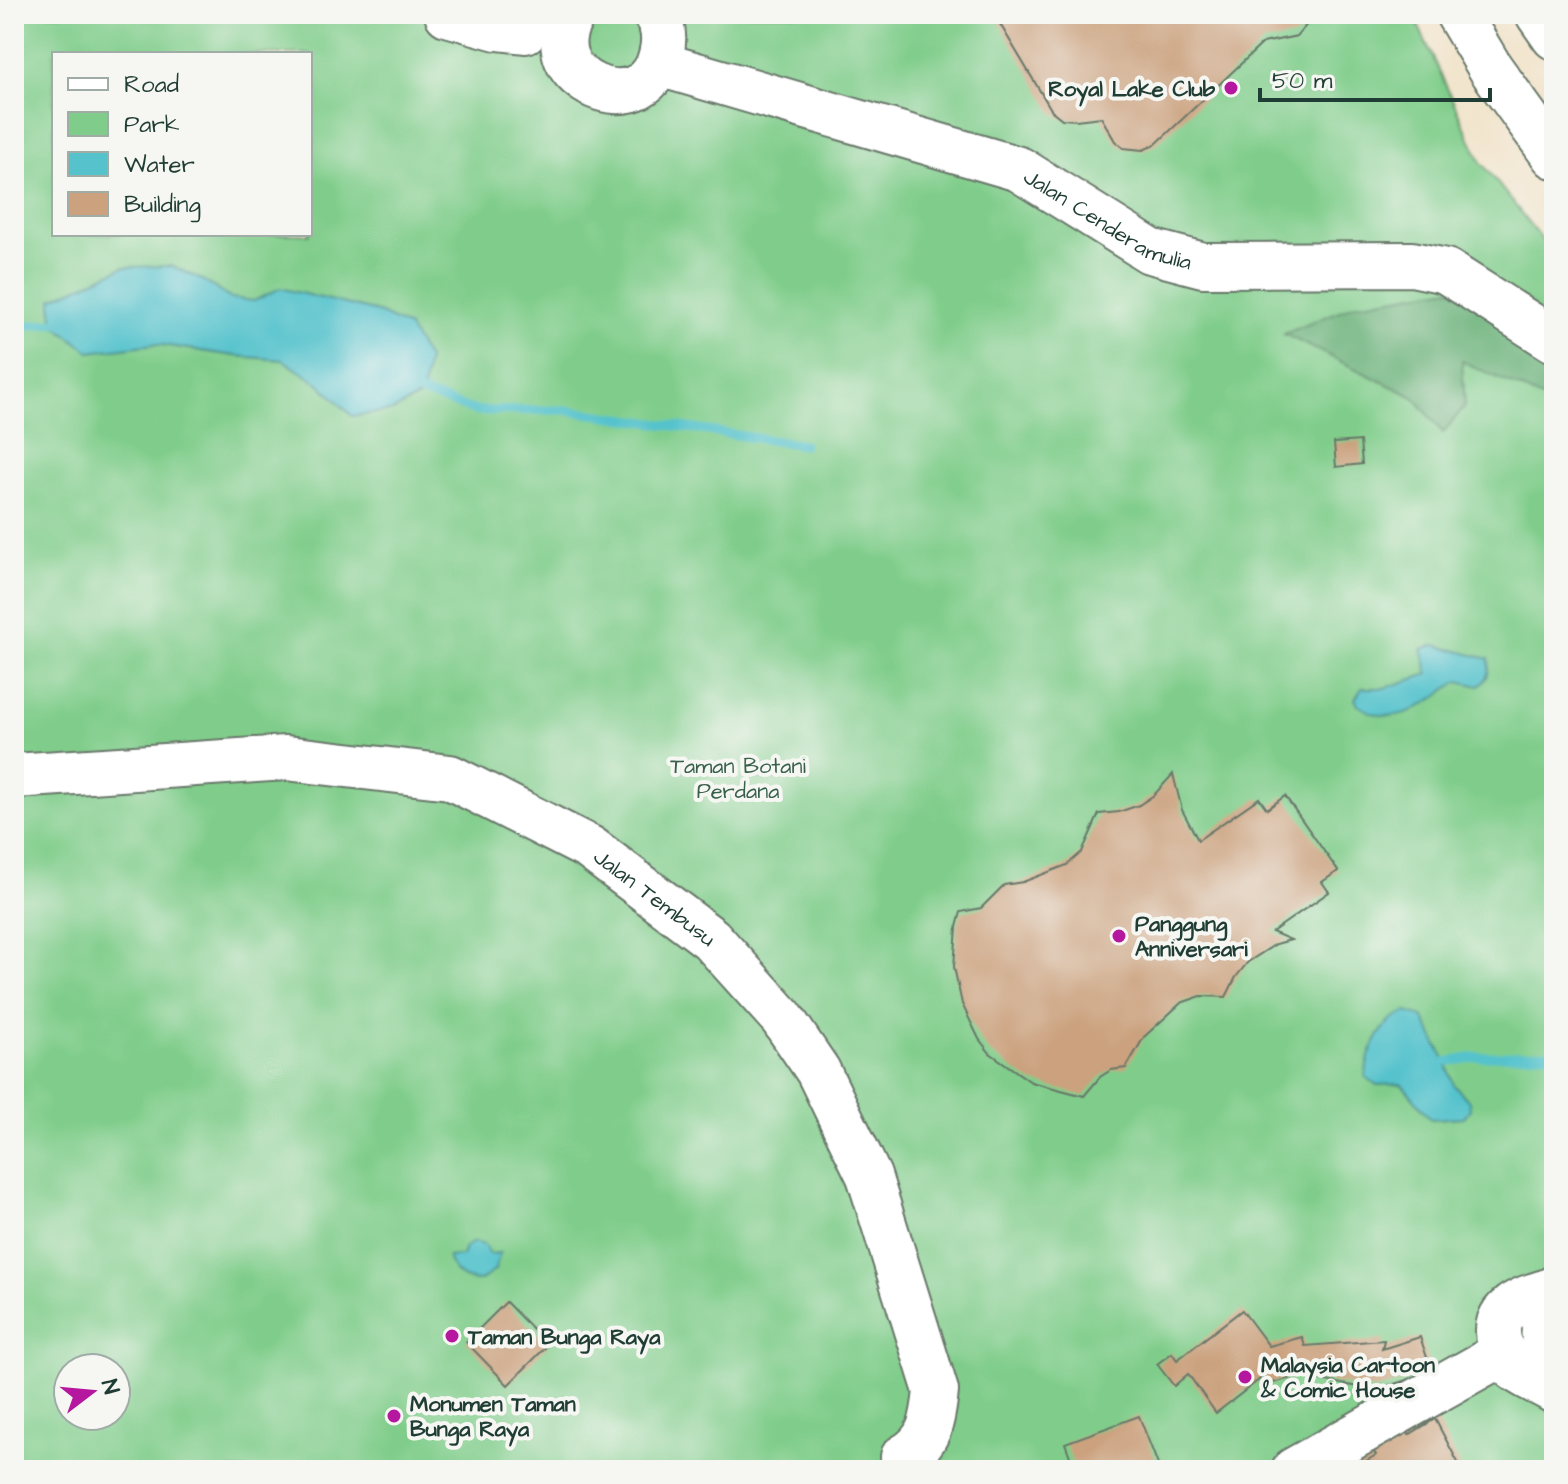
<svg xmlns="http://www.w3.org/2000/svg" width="1568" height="1484" font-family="'Architects Daughter',sans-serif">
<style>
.green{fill:#80cd8b;stroke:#508560;stroke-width:2;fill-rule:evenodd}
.forest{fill:#68b077;stroke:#447656;stroke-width:2}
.water{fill:#55c2cc;stroke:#3a8080;stroke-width:2}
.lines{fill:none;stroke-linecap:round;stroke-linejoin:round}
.stream{stroke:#55c2cc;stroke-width:9}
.building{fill:#cba17e}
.minor-casing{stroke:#69786a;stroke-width:48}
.minor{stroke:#fff;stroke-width:44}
.poi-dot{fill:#b5179e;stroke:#f6f6f2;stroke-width:3}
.labels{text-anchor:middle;stroke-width:8;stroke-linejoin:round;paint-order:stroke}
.poi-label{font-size:22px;font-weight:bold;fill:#1f3d34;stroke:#f6f6f2;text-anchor:start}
.street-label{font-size:22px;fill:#1f3d34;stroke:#f6f6f2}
.park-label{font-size:22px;fill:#37614a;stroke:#f6f6f2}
</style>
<rect width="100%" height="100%" fill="#f6f6f2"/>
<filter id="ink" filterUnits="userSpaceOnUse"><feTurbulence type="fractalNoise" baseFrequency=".0125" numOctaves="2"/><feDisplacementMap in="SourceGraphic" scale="16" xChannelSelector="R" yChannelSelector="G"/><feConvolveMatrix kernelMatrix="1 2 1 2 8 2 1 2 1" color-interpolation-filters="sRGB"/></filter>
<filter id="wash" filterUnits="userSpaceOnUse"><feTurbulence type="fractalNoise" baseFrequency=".006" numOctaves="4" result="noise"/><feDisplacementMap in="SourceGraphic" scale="32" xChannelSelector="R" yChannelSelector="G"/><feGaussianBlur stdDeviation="1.8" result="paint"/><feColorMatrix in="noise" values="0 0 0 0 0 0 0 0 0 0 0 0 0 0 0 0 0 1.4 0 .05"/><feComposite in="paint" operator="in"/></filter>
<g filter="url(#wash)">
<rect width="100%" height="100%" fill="#f2e5ce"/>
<path class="green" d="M14,14H1413L1481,162L1554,255V1470H14ZM54,54H310V234H54ZM68,1368H116V1416H68Z"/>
<path class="forest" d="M1450,288L1554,359V404L1462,361L1465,406L1443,433L1414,397L1284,334L1356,304Z"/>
<g class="water">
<path d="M172,266L204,281L230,298L254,301L280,288L374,311L408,327L428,359L422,395L393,411L352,416L321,385L283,360L235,356L155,344L90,352L53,324L52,299L123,267Z"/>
<path d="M1435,645L1489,659C1490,671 1488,679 1479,686L1459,681C1427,702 1396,732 1358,705L1355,699L1362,688H1385L1429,674L1422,649Z"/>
<path d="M1407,1012L1423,1017L1446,1062L1454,1085L1469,1101L1470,1109L1464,1117L1431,1119L1402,1084L1377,1085L1366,1077C1366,1052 1383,1019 1407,1012Z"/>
<path d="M474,1242L484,1245L489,1254L500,1253L495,1270L480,1281C463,1281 453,1274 448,1257L462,1256L465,1247Z"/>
</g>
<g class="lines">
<g class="stream">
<path d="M14,327L63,322"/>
<path d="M413,390L476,411L565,410L804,445"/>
<path d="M1446,1062L1476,1057L1554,1053"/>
</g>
</g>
<g id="blocks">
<g class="building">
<path d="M994,14H1311L1309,22L1297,36L1263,43L1155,145L1143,150L1123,148L1115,141L1101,117L1076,120L1062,119L1052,111Z"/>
<path d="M1360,441L1362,464L1336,467L1334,443Z"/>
<path d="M1173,774L1182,810L1198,840L1259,798L1267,809L1285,796L1338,871L1322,882L1329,892L1272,932L1291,940L1276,944L1248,962L1236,977L1226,997L1201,996L1181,1003L1144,1037L1126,1068L1111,1070L1100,1077L1084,1096L1031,1082L990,1053L979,1039L962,1004L954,967L957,927L961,912L981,908L1004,885L1023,882L1067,865L1082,852L1099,814L1119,812L1139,805L1154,795Z"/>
<path d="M506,1302L548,1345L508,1385L466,1342Z"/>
<path d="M1242,1310L1269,1346L1302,1337L1305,1346L1384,1340L1382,1349L1420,1337L1432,1372L1375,1390L1309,1378V1373L1266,1385L1264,1376L1216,1413L1188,1374L1174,1386L1157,1364L1172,1353L1177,1360Z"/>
<path d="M1139,1416L1160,1470H1075L1065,1443Z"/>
<path d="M1435,1419L1462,1470H1351L1376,1455L1370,1446L1404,1427L1409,1435Z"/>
</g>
</g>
</g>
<g filter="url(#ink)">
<use href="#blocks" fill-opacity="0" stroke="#69786a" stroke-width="2"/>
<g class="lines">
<g class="minor-casing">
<g id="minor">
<path d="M447,14L497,28L525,31"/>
<path d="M573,14C530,80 645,127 661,55C665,40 664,26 655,14"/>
<path d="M1458,14L1491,69L1554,156"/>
<path d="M1538,14L1554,37"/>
<path id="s1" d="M659,64L1019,169L1150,251L1203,265L1412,264L1446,271L1554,340"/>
<path id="s2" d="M14,776L286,758L450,777L590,848L711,939L782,1018L818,1071L869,1176L936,1391C933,1419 930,1443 903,1457L908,1470"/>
<path d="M1554,1288C1539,1319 1542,1353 1554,1384"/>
<path d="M1552,1290C1524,1298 1489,1307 1500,1344C1502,1352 1505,1359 1511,1366C1523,1377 1540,1382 1554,1391"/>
<path d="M1294,1470L1503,1353"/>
</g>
</g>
<use href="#minor" class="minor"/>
</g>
</g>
<g class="poi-dot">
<circle cx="1231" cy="88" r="8"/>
<circle cx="1119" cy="936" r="8"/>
<circle cx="452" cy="1336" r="8"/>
<circle cx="1245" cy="1377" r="8"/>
<circle cx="394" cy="1416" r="8"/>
</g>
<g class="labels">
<g class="poi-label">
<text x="1215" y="96" text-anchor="end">Royal Lake Club</text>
<text x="1135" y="931">Panggung<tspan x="1135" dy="25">Anniversari</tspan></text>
<text x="468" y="1344">Taman Bunga Raya</text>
<text x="1261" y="1372">Malaysia Cartoon<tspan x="1261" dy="25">&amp; Comic House</tspan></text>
<text x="410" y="1411">Monumen Taman<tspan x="410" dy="25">Bunga Raya</tspan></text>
</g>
<g class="street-label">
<text dy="8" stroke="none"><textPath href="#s1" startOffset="478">Jalan Cenderamulia</textPath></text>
<text dy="8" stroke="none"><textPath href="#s2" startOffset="676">Jalan Tembusu</textPath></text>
</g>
<g class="park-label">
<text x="738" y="773">Taman Botani<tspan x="738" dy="25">Perdana</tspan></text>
</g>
</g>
<rect width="1568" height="1484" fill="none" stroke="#f6f6f2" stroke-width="48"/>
<rect x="52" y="52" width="260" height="184" fill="#f6f6f2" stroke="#a0aca6" stroke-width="2"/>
<rect x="68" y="78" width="40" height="12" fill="#ffffff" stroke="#a0aca6" stroke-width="2"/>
<text x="124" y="92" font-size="24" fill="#1f3d34">Road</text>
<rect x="68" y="112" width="40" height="24" fill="#80cd8b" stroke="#a0aca6" stroke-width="2"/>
<text x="124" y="132" font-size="24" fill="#1f3d34">Park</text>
<rect x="68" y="152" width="40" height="24" fill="#55c2cc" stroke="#a0aca6" stroke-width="2"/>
<text x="124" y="172" font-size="24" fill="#1f3d34">Water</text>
<rect x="68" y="192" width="40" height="24" fill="#cba17e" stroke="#a0aca6" stroke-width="2"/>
<text x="124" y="212" font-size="24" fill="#1f3d34">Building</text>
<g transform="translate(92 1392) rotate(74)"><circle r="38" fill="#f6f6f2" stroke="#a0aca6" stroke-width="2"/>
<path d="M0-6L14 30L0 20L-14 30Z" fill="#b5179e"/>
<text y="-12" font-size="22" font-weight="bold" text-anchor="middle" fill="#1f3d34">N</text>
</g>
<path d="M1260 88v12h230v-12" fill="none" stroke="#1f3d34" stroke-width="4"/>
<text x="1272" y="88" font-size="24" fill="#1f3d34" stroke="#f6f6f2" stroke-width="6" paint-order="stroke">50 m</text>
</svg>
